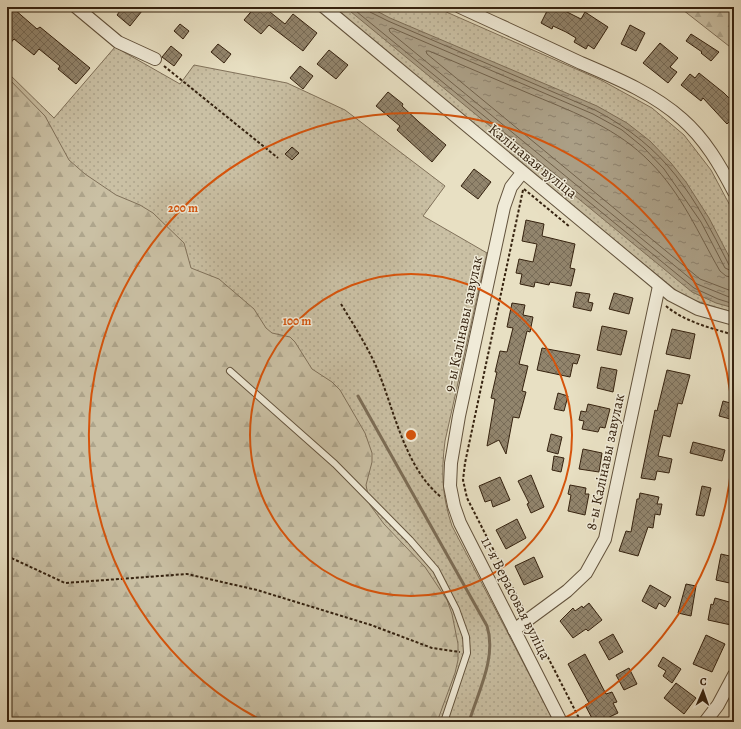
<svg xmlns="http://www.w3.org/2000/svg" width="741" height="729" font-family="Alegreya,serif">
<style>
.grass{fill:url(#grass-dots);stroke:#80715a}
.forest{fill:url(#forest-firs);stroke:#80715a}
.water{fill:url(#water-ripples);stroke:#7c6d56}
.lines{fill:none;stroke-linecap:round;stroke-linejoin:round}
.shore{stroke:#70604a;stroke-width:1}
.stream{stroke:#7c6d56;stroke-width:3}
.building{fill:url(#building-cross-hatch);stroke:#35220f}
.lane-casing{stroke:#62523c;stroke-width:8}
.street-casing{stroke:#62523c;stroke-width:14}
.path{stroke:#35220f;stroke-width:2;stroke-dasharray:3 2;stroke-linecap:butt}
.lane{stroke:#f0ebd8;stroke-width:6}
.street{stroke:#f0ebd8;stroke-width:12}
.ring{fill:none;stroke:#d6540c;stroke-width:2}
.labels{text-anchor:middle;stroke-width:3;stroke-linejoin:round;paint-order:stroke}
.street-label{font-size:15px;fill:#35220f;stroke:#f0ebd8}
.centre{fill:#d6540c;stroke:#f0ebd8;stroke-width:2}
.ring-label{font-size:12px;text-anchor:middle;font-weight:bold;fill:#d6540c;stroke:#f0ebd8;stroke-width:3;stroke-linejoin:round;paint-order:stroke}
</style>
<defs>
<pattern id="grass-dots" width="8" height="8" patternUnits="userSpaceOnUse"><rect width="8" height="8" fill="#cac0a4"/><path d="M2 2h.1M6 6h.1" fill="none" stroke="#aea58c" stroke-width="1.8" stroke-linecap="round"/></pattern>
<pattern id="forest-firs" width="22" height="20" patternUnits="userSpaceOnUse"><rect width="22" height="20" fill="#cac0a4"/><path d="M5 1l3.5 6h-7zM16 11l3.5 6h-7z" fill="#aea58c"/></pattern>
<pattern id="water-ripples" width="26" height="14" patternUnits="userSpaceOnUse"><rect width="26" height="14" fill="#ab9f86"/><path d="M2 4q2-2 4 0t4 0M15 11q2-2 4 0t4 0" fill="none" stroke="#8c816c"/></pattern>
<pattern id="building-cross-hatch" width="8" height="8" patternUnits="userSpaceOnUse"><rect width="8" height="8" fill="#92856d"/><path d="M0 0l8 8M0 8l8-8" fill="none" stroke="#786c58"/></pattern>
</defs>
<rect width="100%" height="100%" fill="#e8e0c3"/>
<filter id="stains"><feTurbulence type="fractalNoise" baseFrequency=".005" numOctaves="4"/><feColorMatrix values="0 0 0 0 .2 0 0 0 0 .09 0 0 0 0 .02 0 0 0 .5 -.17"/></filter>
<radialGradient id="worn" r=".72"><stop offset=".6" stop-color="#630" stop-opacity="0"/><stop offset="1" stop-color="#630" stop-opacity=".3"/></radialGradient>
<g class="grass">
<path d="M331,7H435L601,80L652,108L684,135L711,170L734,213V313L684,297Z"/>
<path d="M115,47L180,84L194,65L287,83L345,110L445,186L423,216L487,253L445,441C441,473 442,496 452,526L554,722H7V72L54,118Z"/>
</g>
<g class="forest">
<path d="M677,7H734V50L683,10Z"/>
<path d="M7,77L45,116L69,160L85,174L116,195L140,205L153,213L184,243L191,268L219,279L254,309L266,328L272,333L290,337L295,342L312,369L332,382L340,390L365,433L372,453V462L366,485L370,505L384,524L425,567L447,600L452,614L458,644V660L455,673L437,722H7Z"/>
</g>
<path class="water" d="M345,7H369L390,18L597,106L627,123L650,141L671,163L686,182L709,218L734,266V308L716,303L692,292Z"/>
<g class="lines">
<g class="shore">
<path d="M351,7L694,288L718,299L734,304"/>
<path d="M368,7L370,12L388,21L595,110C667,148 693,194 729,265L734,267"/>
<path d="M734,272L725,268L701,222L664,169L644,148L622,130L593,114L392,28L389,29L390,32L697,284L734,299"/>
<path d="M734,278L726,276L720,271C698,233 682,194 650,162C618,129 576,113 535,96C500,81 464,66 429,51H426L427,54L700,279L734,292"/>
</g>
<path class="stream" d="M358,396L487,626C497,657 478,692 469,722"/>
</g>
<g class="building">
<path d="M7,7L12,12L14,9L37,29L40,27L90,68L76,84L58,69L60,66L39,49L34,55L14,39L7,47Z"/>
<path d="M123,7H138L142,11L130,26L117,15Z"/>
<path d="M255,7H274L270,12L285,24L293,14L317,33L303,51L269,25L261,34L244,20Z"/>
<path d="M549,7H557L581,19L585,12L608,27L594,49L588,45L586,49L574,42L576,38L566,32L553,26L552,29L541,23Z"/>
<path d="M180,24L189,31L183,39L174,31Z"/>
<path d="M630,25L645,33L636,51L621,44Z"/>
<path d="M691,34L719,52L711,61L701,53L702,52L686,41Z"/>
<path d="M660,43L678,58L670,67L677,72L668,83L643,63Z"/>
<path d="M218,44L231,54L224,63L211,52Z"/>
<path d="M171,46L182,55L174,66L162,57Z"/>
<path d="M329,50L348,65L336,79L317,64Z"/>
<path d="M300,66L313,76L303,89L290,78Z"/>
<path d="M699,73L724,93L734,103V117L727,124L703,98L701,101L681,85L690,74L695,78Z"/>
<path d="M388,92L403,104L402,106L419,122L446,145L432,162L397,130L400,126L376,106Z"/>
<path d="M292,147L299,153L292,160L285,154Z"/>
<path d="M474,169L491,182L478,199L461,186Z"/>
<path d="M526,220L544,224L542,236L575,244L570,268L575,269L571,286L550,282L549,285L535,282L534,287L520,284L522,274L516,273L519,259L533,262L537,244L522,241Z"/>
<path d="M576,292L590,294L588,302L593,303L591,311L573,307Z"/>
<path d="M614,293L633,298L629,314L609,309Z"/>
<path d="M512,303L525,305L523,315L533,317L530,332L527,331L519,364L528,366L522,391L526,392L519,418L513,417L506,454L499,440L487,446L495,399L491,398L497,372H495L500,351L507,352L513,328L507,327Z"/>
<path d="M602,326L627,331L621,355L597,350Z"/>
<path d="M672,329L695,334L690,359L666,354Z"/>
<path d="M542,348L580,355L577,364L573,363L570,377L537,370Z"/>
<path d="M601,367L617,370L613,392L597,388Z"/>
<path d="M667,370L690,375L682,404L678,403L670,437L663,435L658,456L672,459L669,473L657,471L655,480L641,478L655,410L657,411Z"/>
<path d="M558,393L568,396L564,411L554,409Z"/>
<path d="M723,401L734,404V420L719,416Z"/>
<path d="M588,404L610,409L605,428L600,427L598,432L582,429L584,421L579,420L581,411L586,412Z"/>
<path d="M551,434L562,437L558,454L547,451Z"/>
<path d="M693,442L725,450L722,461L690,453Z"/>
<path d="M583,449L602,453L599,472L579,469Z"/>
<path d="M554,456L564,458L561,472L552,470Z"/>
<path d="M531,475L544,507L531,513L527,504L529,503L518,481Z"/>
<path d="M500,477L510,500L493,507L491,500L485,502L479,486Z"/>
<path d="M570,485L586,488L585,494H589L585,515L568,511L571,495L568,494Z"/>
<path d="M702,486L711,488L704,516L696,515Z"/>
<path d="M640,493L659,497L657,504H662L660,515L655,514L653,528L648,527L638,556L619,551L626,531L631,532L637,499H639Z"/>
<path d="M517,519L526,538L506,549L496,530Z"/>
<path d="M721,554L734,557V584L716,580Z"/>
<path d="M534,557L543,577L524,585L515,566Z"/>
<path d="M686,584L696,586L691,616L678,613Z"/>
<path d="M650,585L671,597L665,607L659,603L656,609L642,601Z"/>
<path d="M715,598L733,603L731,609L734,610V613L731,625L708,620L711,604L713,605Z"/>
<path d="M589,603L602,620L588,631L586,629L573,638L560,621L573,608L575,611L582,606L583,608Z"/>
<path d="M613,634L623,652L609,660L599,642Z"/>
<path d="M706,635L725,644L712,672L693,664Z"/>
<path d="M585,654L606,694L612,692L617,702L613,703L618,713L599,722H594L585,705L589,703L568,664Z"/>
<path d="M663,657L681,669L672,683L663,676L666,671L658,666Z"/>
<path d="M629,668L637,684L624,690L616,675Z"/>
<path d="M676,683L696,698L684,714L664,698Z"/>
</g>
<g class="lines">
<g class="lane-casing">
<path id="lane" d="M230,371L335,464L410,540L436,570L456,609L466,637L467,653L444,722"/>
</g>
<g class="street-casing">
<g id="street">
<path d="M76,7L118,42L155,59"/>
<path d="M324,7L671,295L698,309L734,319"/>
<path d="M460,7C501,26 541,44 581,63C616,78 653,93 682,119C705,139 720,165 734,192"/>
<path d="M522,173L511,187L504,207L459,416L451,463L450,486L454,506L460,523L561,722"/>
<path d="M514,630L567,591L586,573L605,539L659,286"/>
<path d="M705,722L718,705L734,675"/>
</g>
</g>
<g class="path">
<path d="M164,66L278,158"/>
<path d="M524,189L570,227"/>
<path d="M523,190L465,463L463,480L467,498L524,610"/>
<path d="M341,304C353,324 366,344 376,366C394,408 404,467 441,497"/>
<path d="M666,306C685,322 711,328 734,335"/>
<path d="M7,556L65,583L187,574L257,590L371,625L432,648L460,652"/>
<path d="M534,630L581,722"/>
</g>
<use href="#lane" class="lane"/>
<use href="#street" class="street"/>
</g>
<g class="ring">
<circle cx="411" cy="435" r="161"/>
<path d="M265 722A322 322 0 1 1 557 722"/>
</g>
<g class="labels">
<g class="street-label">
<text transform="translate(533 161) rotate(39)" y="5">Калінавая вуліца</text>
<text transform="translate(463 324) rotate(-78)" y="5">9-ы Калінавы завулак</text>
<text transform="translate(605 462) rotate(-78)" y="5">8-ы Калінавы завулак</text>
<text transform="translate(516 598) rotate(63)" y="5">11-я Верасовая вуліца</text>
</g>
</g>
<circle cx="411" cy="435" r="6" class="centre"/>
<g class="ring-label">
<text x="183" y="212">200 m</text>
<text x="297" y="325">100 m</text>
</g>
<rect width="741" height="729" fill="none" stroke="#e8e0c3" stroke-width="24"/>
<rect x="8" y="8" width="725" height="713" fill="none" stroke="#35220f" stroke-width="2"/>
<rect x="12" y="12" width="717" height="705" fill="none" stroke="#35220f"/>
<g transform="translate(703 691) rotate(2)" stroke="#f0ebd8" stroke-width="3" paint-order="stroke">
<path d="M0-3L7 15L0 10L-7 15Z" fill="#35220f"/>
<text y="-6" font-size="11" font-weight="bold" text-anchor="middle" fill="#35220f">С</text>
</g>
<rect width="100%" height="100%" filter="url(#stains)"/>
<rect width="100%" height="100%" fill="url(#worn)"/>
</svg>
